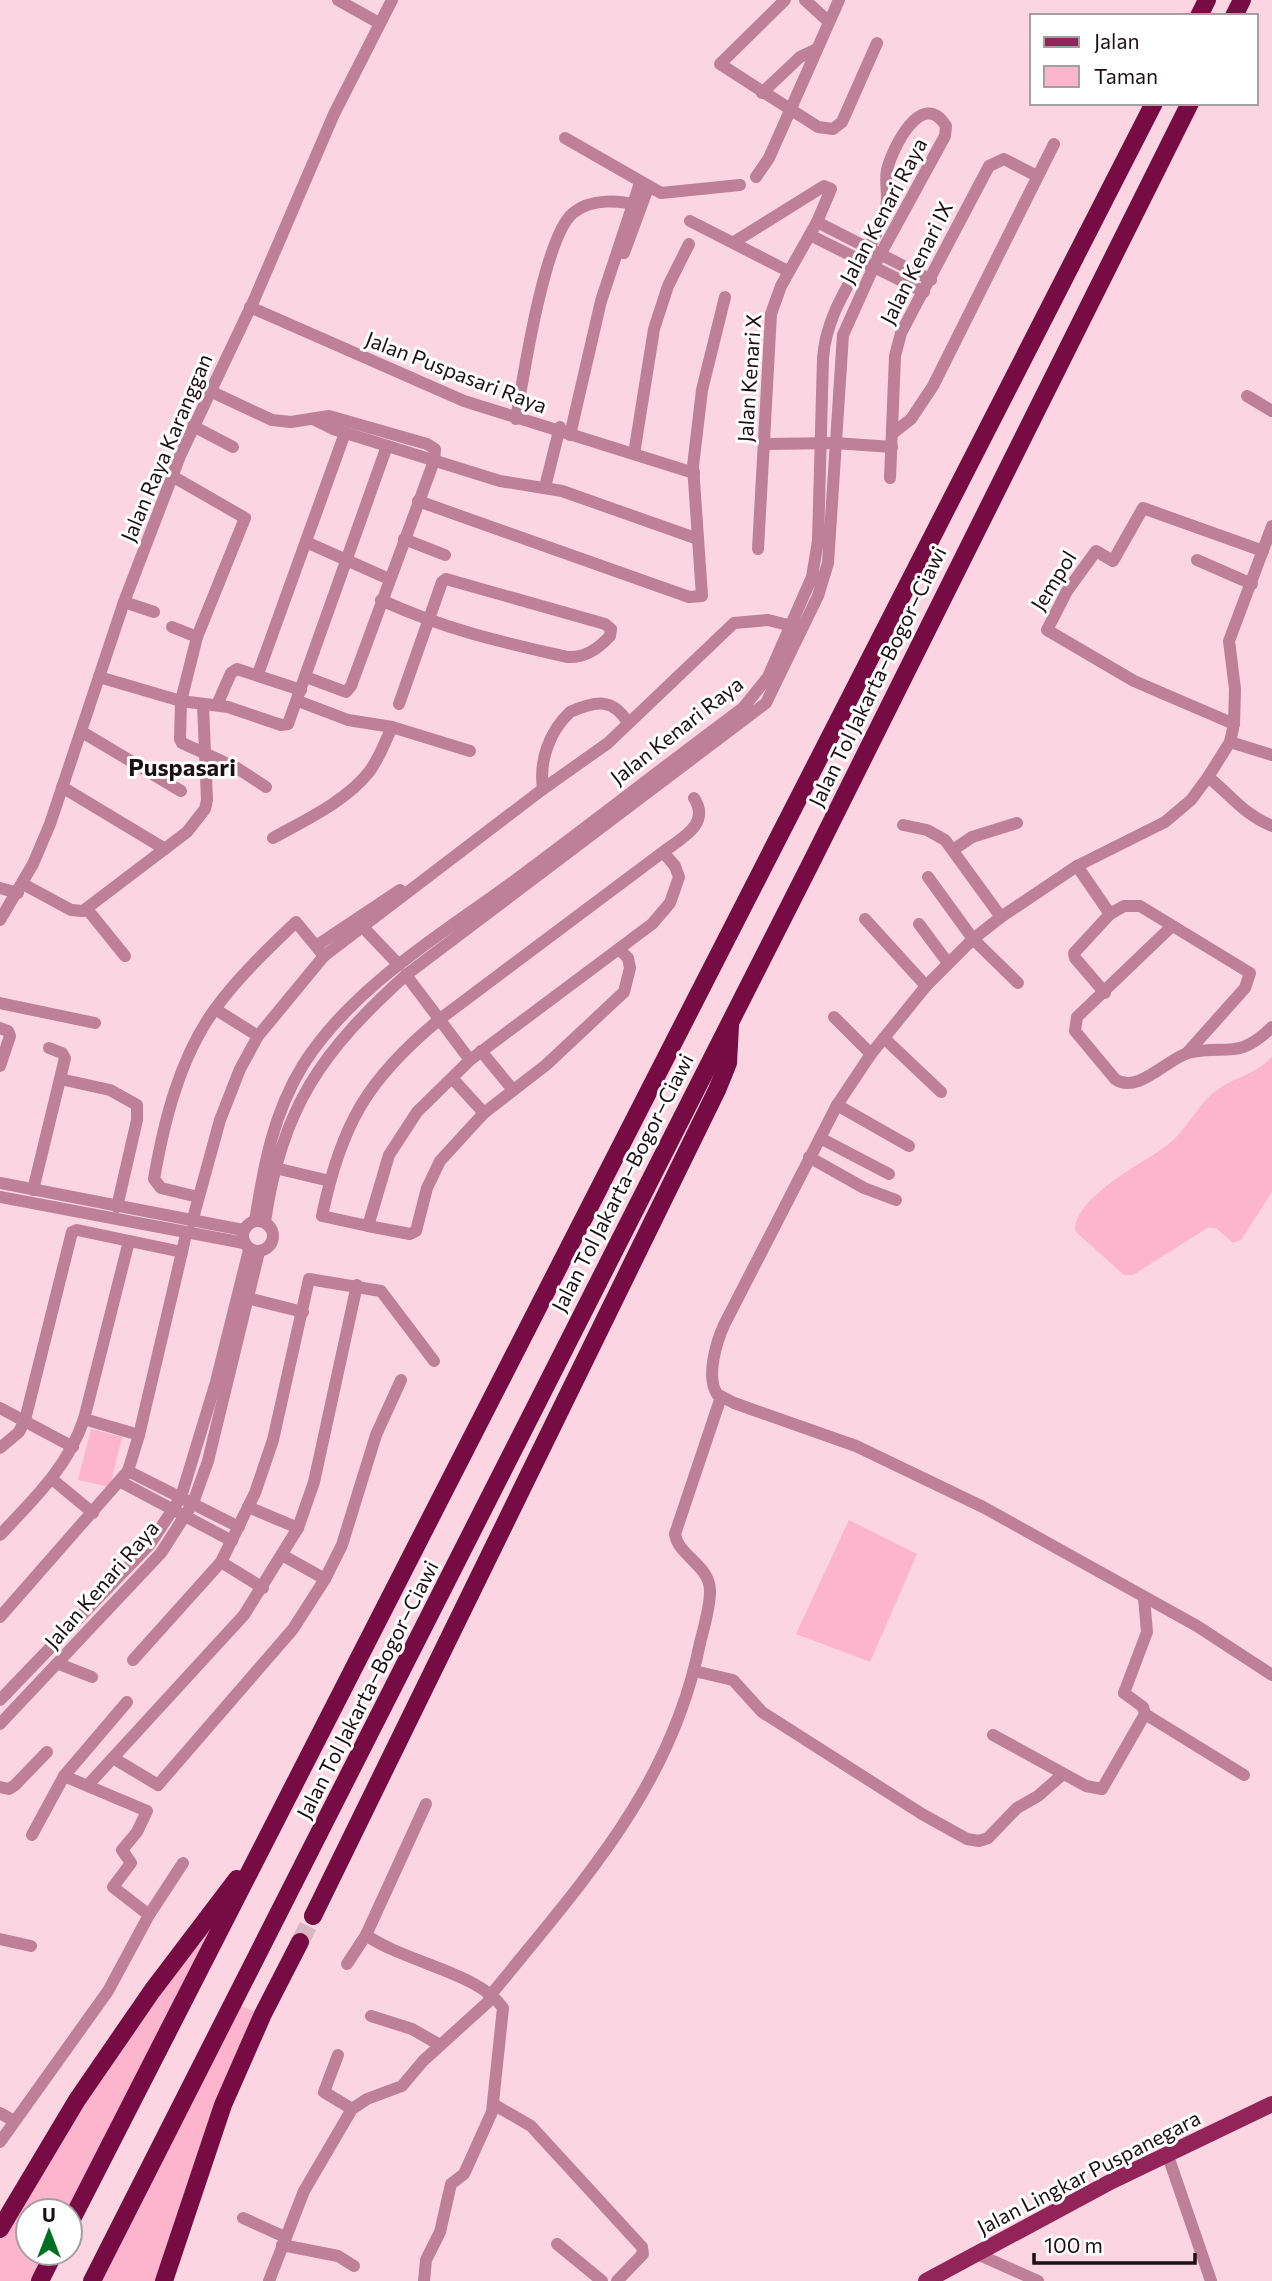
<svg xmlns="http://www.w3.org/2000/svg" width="1272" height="2281" font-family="Commissioner,sans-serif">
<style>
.green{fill:#fdb5ce}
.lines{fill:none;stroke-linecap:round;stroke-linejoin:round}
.highway-tunnel{stroke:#dab7c2;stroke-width:18;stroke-dasharray:18 9;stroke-linecap:butt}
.minor{stroke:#bd8096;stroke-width:12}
.major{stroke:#932459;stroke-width:16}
.highway{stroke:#760c43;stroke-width:18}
.labels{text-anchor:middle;stroke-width:6;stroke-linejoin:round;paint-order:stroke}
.street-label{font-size:21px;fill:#1d1014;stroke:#fff}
.quarter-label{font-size:24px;font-weight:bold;fill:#1d1014;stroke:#fff}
</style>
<rect width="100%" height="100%" fill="#fbd5e1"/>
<g class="green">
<path d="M1272,1057V1192L1241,1240L1233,1243L1217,1229L1209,1227L1133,1275H1124L1075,1231C1076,1193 1147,1163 1171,1142C1187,1128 1197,1107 1213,1093C1231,1078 1253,1076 1272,1057Z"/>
<path d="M91,1429L122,1437L110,1487L78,1480Z"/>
<path d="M849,1520L917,1554L870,1662L796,1634Z"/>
<path d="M267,1840L70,2211H28V2253H54L40,2281H0V2229L77,2100Z"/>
<path d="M234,2004L263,2014L164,2281H92Z"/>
</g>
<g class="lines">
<path class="highway-tunnel" d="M300,1942L313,1916"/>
<g class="minor">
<path d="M338,0L379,23"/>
<path d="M785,0L720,64L818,127L833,129L842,122L877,43"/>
<path d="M805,0L828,21"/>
<path d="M762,93L800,57L815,50"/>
<path d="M565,138L661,193L740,185"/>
<path d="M756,177L769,158L839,0"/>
<path d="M690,221L788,271"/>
<path d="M817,222L931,280"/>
<path d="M810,235L924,292"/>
<path d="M734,242L824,186L831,189L817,222L781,286L771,314L758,549"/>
<path d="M624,253L648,188"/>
<path d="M250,307L464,401L694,473"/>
<path d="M210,391L272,420L291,422L329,416L427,444L435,449L434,461L351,686L346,692L306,677"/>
<path d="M1247,396L1272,411"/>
<path d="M313,419L333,429L500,481L562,491L698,539"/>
<path d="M516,419C523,379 544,237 573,213C591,198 620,200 640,206"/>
<path d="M193,426L233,447"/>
<path d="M893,433L911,419L933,386L1054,144"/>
<path d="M570,435L601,301L640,183"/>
<path d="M765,444L835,443L892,447"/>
<path d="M634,454L654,329L668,286L689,244"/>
<path d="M172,476L245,518L197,637L181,701L180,739L182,743L237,768L266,787"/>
<path d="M890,478L895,356L901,333L989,166L1004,159L1037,176"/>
<path d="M545,487L560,427"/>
<path d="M418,501L689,597L702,596L693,466L702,390L725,297"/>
<path d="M1272,526L1229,641L1235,689L1234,724L1230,742L1208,777L1191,800L1165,822L1077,866L1001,917L973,939L926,986L871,1054L837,1105L724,1325C716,1343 706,1377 717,1394L734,1403L856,1446L983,1507L1197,1626L1272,1675"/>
<path d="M404,539L445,555"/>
<path d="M306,542L389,579"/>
<path d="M1197,560L1252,584"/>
<path d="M381,600C447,630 497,641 567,657C585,658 598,649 610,636L611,629L605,624L446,579L442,582L399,704"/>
<path d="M124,602L154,612"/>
<path d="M172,627L197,637"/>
<path d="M258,674L345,433"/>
<path d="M99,677L181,701L228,707L281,725L288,724L387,446"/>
<path d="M298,701L348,720L392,727L470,751"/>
<path d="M217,705L231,673L237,669L301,690"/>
<path d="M1234,724L1134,681L1047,630L1067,591L1096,551L1113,561L1143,508L1263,551"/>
<path d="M82,732L181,791"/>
<path d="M1230,742L1272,755"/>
<path d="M1208,777C1232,796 1243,814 1272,826"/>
<path d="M62,787L165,849"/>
<path d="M543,789C539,761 549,732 570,712C595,701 613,697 628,723"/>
<path d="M903,825L927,830L945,840L1001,917"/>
<path d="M273,838C305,820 345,802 369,772C379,759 385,742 392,727"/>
<path d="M953,850L972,837L1017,823"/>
<path d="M663,852L675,866L679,877L670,903L652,924L470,1060L417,1112L389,1155L368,1226L322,1216C341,1124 368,1078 440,1019L663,852C682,838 711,824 694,798"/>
<path d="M1077,866L1110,914L1124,906H1140L1250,973L1245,988L1187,1053"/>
<path d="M928,877L973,939L1018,983"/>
<path d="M23,884L71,910L83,911L187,832L205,809L207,800L203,705"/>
<path d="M0,888L18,893"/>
<path d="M87,909L125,956"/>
<path d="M865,919L926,986"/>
<path d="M0,920L33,864L50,824L124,602L180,456L254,300L334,114L392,0"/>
<path d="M359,923L399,965"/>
<path d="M919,924L948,963"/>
<path d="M1172,926L1077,1017L1075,1031L1115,1079C1137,1095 1167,1059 1188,1053C1226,1044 1238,1061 1272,1027"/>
<path d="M316,946L400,890"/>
<path d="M406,975L470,1060"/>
<path d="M1105,993L1075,958L1074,953L1110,914"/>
<path d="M0,1003L95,1023"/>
<path d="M215,1009L258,1036"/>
<path d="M834,1017L871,1054"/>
<path d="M0,1028L8,1031L10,1036L0,1066"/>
<path d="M884,1038L941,1092"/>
<path d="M49,1048L62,1053L65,1058L60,1079"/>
<path d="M481,1051L513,1090"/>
<path d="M452,1078L484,1113"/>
<path d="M837,1105L909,1146"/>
<path d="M820,1138L889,1174"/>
<path d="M809,1157L864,1188L896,1200"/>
<path d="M275,1168L330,1181"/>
<path d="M0,1183L243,1230"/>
<path d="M33,1190L60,1079L110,1090L137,1105V1120L117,1207"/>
<path d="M0,1197L244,1243"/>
<path d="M198,1197L161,1188L154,1179C164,1121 180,1057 215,1009C238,977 268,949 296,922L324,956"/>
<circle cx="258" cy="1236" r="15"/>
<path d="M255,1221C264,1165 273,1114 303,1065C353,986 441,935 514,881C591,824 666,765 743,708L768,677L812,577L818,541L823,358C827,302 868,263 885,212C890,197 884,184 887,170C892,149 922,87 946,126L945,136L874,266L843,335L828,563L818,596L766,703L406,975C322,1051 281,1108 265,1222"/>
<path d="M192,1222L220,1120L240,1069L258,1036L324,956L543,789L608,743L734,623L768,620L792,626"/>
<path d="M368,1226L410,1234L416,1231L427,1188L440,1161L484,1113L546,1065L624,992L630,968L628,958L620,950"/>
<path d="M247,1298L303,1312"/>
<path d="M0,1408L73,1447"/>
<path d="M84,1419L139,1435"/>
<path d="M0,1448L19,1432L25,1420L72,1232L77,1230L182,1252L186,1234"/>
<path d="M128,1471L239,1527"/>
<path d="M52,1479L93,1513"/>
<path d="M121,1482L232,1541"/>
<path d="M248,1507L298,1528"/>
<path d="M0,1535C34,1499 68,1467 84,1419L129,1241"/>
<path d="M282,1555L325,1579"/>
<path d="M221,1562L263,1588"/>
<path d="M0,1617L128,1471L139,1435L182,1252"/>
<path d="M133,1660L221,1562L255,1493L273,1440L309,1279L381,1291L434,1361"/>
<path d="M59,1664L92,1677"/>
<path d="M694,1671L733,1680L762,1712L922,1814L967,1839L979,1841L988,1838L1017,1808L1038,1796L1063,1774"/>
<path d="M0,1700L150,1544L181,1497L216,1382L249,1250"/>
<path d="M1145,1714L1244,1775"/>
<path d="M0,1724L161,1553L193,1503L208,1461L259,1252"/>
<path d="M993,1735L1086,1786L1102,1789L1145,1714L1143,1707L1124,1693L1147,1632L1144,1598"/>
<path d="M113,1758L158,1785L293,1629L325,1579L342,1545L376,1435L401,1380"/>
<path d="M64,1776L127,1702"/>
<path d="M88,1785L244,1615L298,1528L314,1482L357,1285"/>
<path d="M0,1787L9,1789L15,1785L47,1752"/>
<path d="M32,1835L64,1776L147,1811L137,1832L122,1850L131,1863L113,1887L149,1915"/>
<path d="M366,1935C404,1962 480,1973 503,2008L492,2112L464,2174L451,2184L440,2232L426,2260L424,2281"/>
<path d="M0,1939L31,1946"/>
<path d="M347,1964L366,1935L426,1804"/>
<path d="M371,2016L412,2029L440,2045"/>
<path d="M338,2055L324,2092L352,2109"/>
<path d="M493,2104L531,2126L642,2247L643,2254L617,2281"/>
<path d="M0,2113L14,2121"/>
<path d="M0,2142L108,1991L149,1915L183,1863"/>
<path d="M1168,2156L1211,2281"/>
<path d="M243,2218L285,2237"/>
<path d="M557,2244L602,2281"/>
<path d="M282,2245L338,2256L354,2266"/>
<path d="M975,2253L1038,2281"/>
<path d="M269,2281L304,2191L352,2109L367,2099L402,2086L423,2061L488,2002L490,1996C580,1884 671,1789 700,1643C704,1627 710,1608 710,1591C710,1565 678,1556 675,1534L721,1397"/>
</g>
<path class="major" d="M926,2281L1112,2181L1272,2104"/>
<g class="highway">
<path d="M1199,16L1207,0"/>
<path d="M1234,16L1242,0"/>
<path d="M313,1916L717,1090L728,1063L730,1026"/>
<path d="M70,2223L1154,103"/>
<path d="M0,2229L77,2100L152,1991L237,1879"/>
<path d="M40,2281L54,2253"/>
<path d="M92,2281L813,859L1190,103"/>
<path d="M164,2281L223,2105L263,2014L300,1942"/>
</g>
</g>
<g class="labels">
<g class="street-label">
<text transform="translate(884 211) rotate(-62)" y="7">Jalan Kenari Raya</text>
<text transform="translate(917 263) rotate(-63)" y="7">Jalan Kenari IX</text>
<text transform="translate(456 373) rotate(21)" y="7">Jalan Puspasari Raya</text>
<text transform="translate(750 378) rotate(-86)" y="7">Jalan Kenari X</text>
<text transform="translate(167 448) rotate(-67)" y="7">Jalan Raya Karanggan</text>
<text transform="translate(1054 581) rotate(-58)" y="7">Jempol</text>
<text transform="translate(878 677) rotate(-64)" y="7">Jalan Tol Jakarta–Bogor–Ciawi</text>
<text transform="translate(677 731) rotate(-38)" y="7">Jalan Kenari Raya</text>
<text transform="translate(623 1183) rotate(-63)" y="7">Jalan Tol Jakarta–Bogor–Ciawi</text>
<text transform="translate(102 1585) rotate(-49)" y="7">Jalan Kenari Raya</text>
<text transform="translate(368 1690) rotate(-63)" y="7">Jalan Tol Jakarta–Bogor–Ciawi</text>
<text transform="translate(1089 2173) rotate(-27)" y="7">Jalan Lingkar Puspanegara</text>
</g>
<g class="quarter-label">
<text x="182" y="776">Puspasari</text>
</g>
</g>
<rect x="1030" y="14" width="228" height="91" fill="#ffffff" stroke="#a59fa1" stroke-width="2"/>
<rect x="1044" y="37" width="35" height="10" fill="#932459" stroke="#a59fa1" stroke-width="2"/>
<text x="1094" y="49" font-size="21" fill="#1d1014">Jalan</text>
<rect x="1044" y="66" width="35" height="21" fill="#fdb5ce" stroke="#a59fa1" stroke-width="2"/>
<text x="1094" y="84" font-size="21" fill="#1d1014">Taman</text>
<g transform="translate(49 2232)"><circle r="33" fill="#ffffff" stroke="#a59fa1" stroke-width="2"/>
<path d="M0-5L12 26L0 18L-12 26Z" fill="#006f21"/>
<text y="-10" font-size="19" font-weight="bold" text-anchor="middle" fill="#1d1014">U</text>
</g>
<path d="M1034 2253v10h161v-10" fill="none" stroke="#1d1014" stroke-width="3.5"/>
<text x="1044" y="2253" font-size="21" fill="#1d1014" stroke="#ffffff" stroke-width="5" paint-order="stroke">100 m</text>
</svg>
